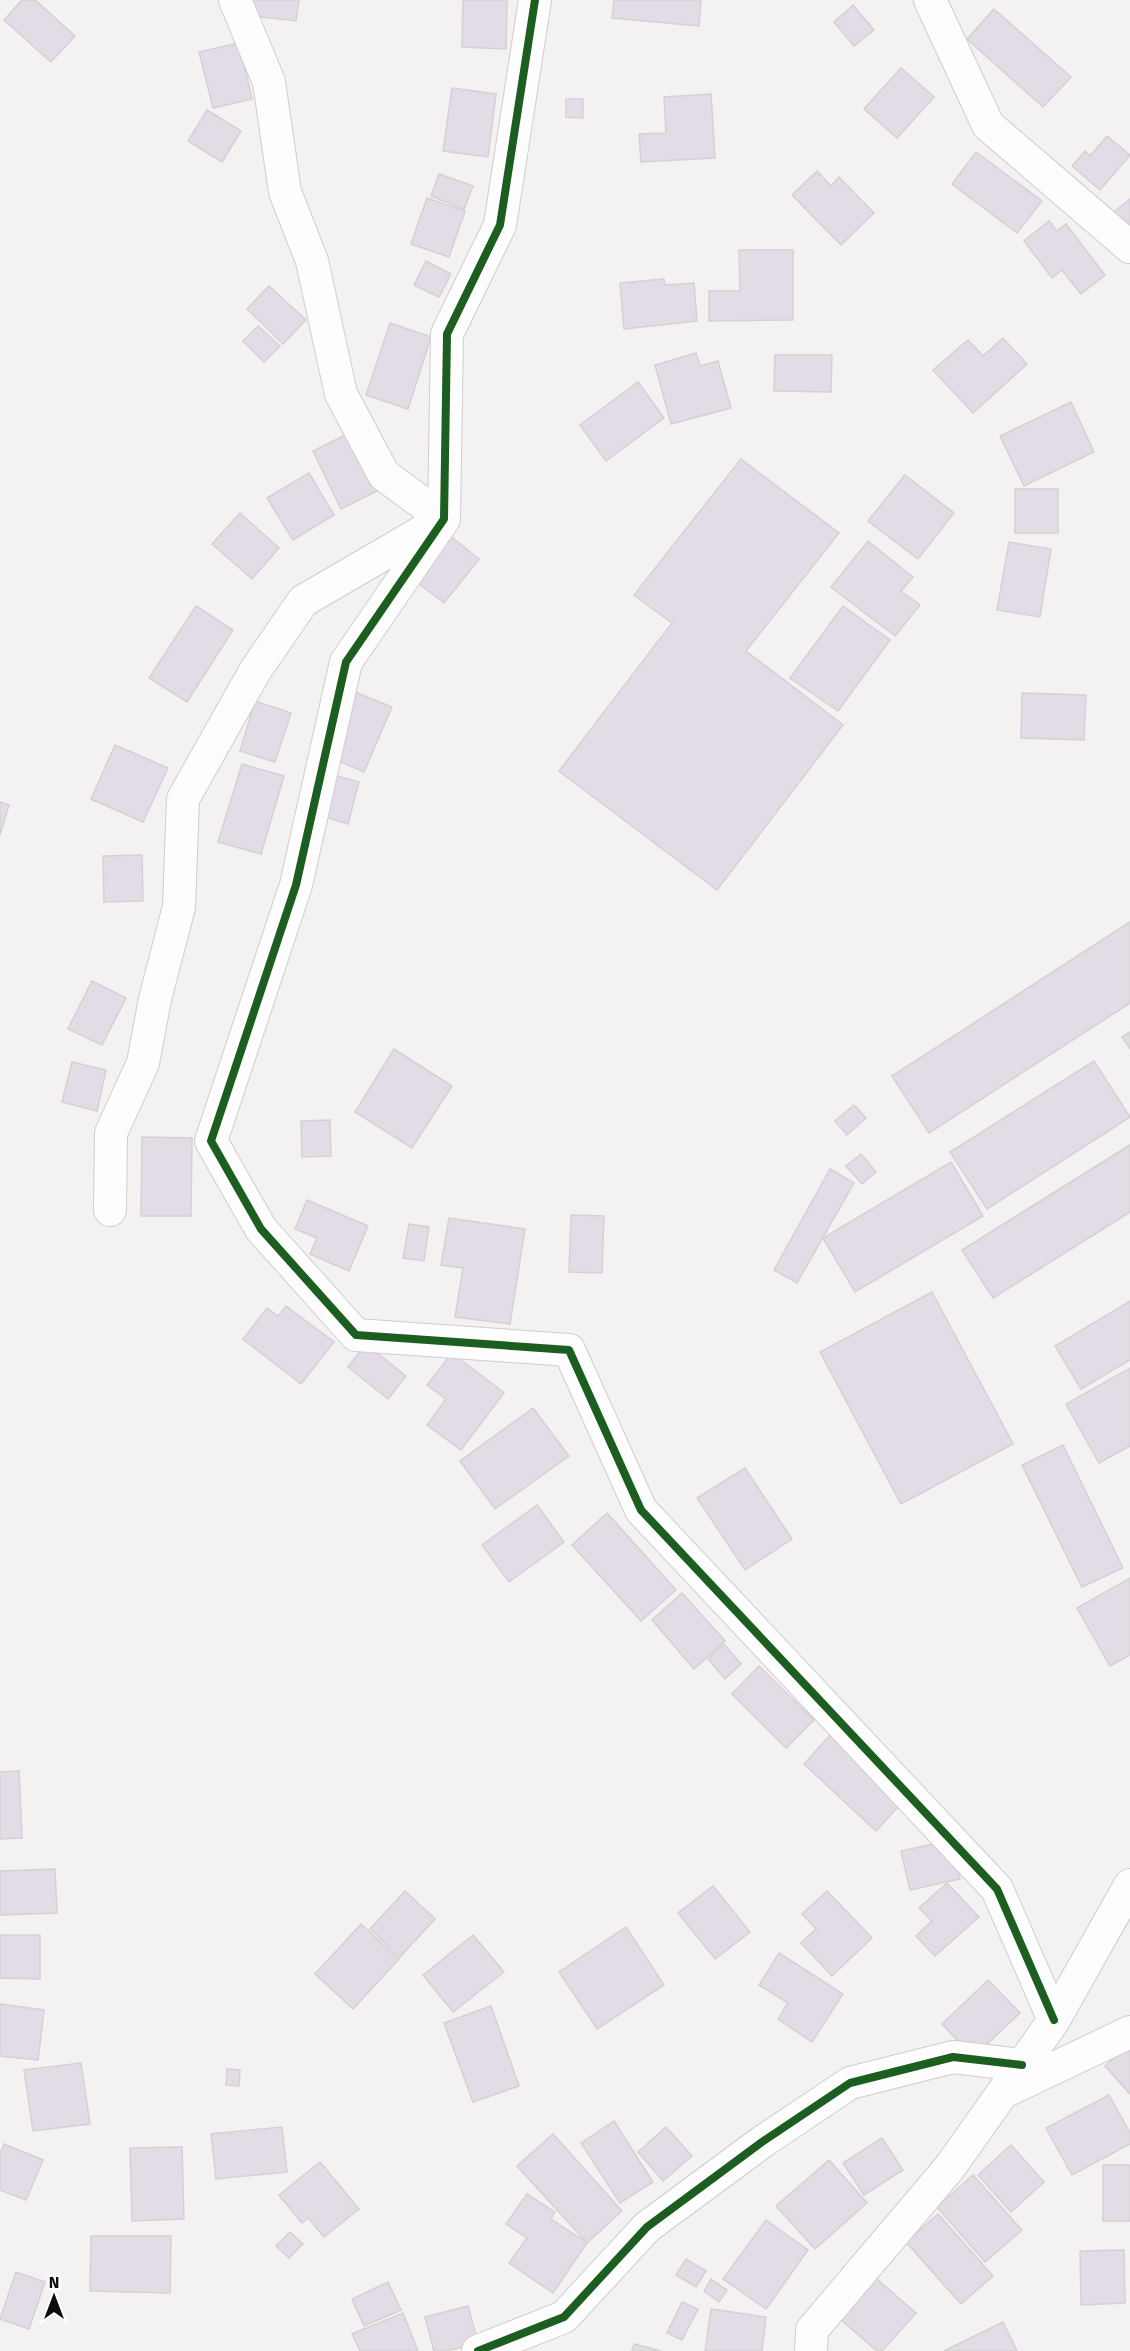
<svg xmlns="http://www.w3.org/2000/svg" width="1130" height="2351" font-family="'Fira Sans',sans-serif">
<style>
.building{fill:#e3dce7;stroke:#d3d2d3;stroke-width:1.5}
.lines{fill:none;stroke-linecap:round;stroke-linejoin:round}
.minor-casing{stroke:#cfcdce;stroke-width:34}
.minor{stroke:#fdfdfd;stroke-width:32}
.cycleway-casing{stroke:#fffeff;stroke-width:11}
.cycleway{stroke:#1b5e20;stroke-width:8}
</style>
<rect width="100%" height="100%" fill="#f3f1f2"/>
<g class="building">
<path d="M22,0H35L75,36L51,62L4,20Z"/>
<path d="M253,0H299L296,21L251,16Z"/>
<path d="M463,0H507L506,49L462,47Z"/>
<path d="M614,0H701L699,26L612,18Z"/>
<path d="M853,5L874,30L854,46L834,22Z"/>
<path d="M994,9L1071,77L1043,107L967,39Z"/>
<path d="M239,43L252,99L213,108L199,52Z"/>
<path d="M901,68L934,97L897,138L864,109Z"/>
<path d="M452,88L496,94L488,157L443,151Z"/>
<path d="M711,94L715,158L641,162L639,134L666,133L664,97Z"/>
<path d="M566,99H583V118L566,117Z"/>
<path d="M207,110L241,131L222,162L188,141Z"/>
<path d="M1107,136L1130,155L1100,190L1072,166L1085,151L1090,156Z"/>
<path d="M976,152L1042,201L1017,233L952,184Z"/>
<path d="M817,171L831,186L839,177L874,213L841,245L792,195Z"/>
<path d="M439,174L473,186L464,209L431,196Z"/>
<path d="M427,198L465,211L449,257L411,244Z"/>
<path d="M1130,199V241L1109,216Z"/>
<path d="M1049,221L1057,231L1066,224L1105,275L1081,294L1062,270L1052,278L1024,241Z"/>
<path d="M739,250H793V320L709,321V291H740Z"/>
<path d="M426,261L451,274L439,297L414,285Z"/>
<path d="M664,279L665,285L694,283L697,321L624,329L620,283Z"/>
<path d="M269,286L306,320L283,344L247,309Z"/>
<path d="M390,323L431,337L408,409L366,395Z"/>
<path d="M258,326L280,346L264,362L243,341Z"/>
<path d="M1003,338L1027,364L973,413L933,370L968,340L983,356Z"/>
<path d="M696,353L700,366L718,361L731,408L671,424L655,365Z"/>
<path d="M775,355H832L831,392L774,391Z"/>
<path d="M638,382L664,418L606,461L580,425Z"/>
<path d="M1071,402L1094,452L1024,486L1000,436Z"/>
<path d="M351,432L379,490L341,509L313,451Z"/>
<path d="M741,459L839,533L746,651L843,725L717,890L559,771L672,623L634,595Z"/>
<path d="M309,473L334,515L293,540L267,498Z"/>
<path d="M905,475L954,513L918,559L868,521Z"/>
<rect x="1015" y="489" width="43" height="44"/>
<path d="M240,513L279,548L252,579L212,544Z"/>
<path d="M444,531L479,559L444,603L409,576Z"/>
<path d="M868,541L913,577L901,591L920,605L895,636L831,587Z"/>
<path d="M1009,542L1051,549L1040,617L997,610Z"/>
<path d="M196,606L233,630L187,702L149,678Z"/>
<path d="M843,606L890,640L838,711L790,678Z"/>
<path d="M352,691L392,707L364,772L325,755Z"/>
<path d="M1022,693L1086,695L1084,740L1021,738Z"/>
<path d="M255,701L291,713L275,762L240,751Z"/>
<path d="M115,745L168,768L143,822L91,799Z"/>
<path d="M242,764L284,776L261,854L218,842Z"/>
<path d="M322,772L359,782L348,824L311,813Z"/>
<path d="M0,802L9,805L0,835Z"/>
<path d="M142,855L143,901L104,902L103,856Z"/>
<path d="M1130,922V1003L929,1133L892,1076Z"/>
<path d="M92,981L126,998L102,1045L68,1029Z"/>
<path d="M1130,1032V1049L1122,1037Z"/>
<path d="M394,1049L452,1086L412,1148L355,1112Z"/>
<path d="M1094,1061L1130,1117L987,1209L950,1152Z"/>
<path d="M72,1062L106,1070L97,1111L62,1102Z"/>
<path d="M854,1105L866,1118L847,1135L835,1121Z"/>
<path d="M330,1120L331,1156L302,1157L301,1121Z"/>
<path d="M142,1137L192,1138L191,1216H141Z"/>
<path d="M1130,1145V1212L993,1298L962,1250Z"/>
<path d="M861,1154L876,1172L862,1184L846,1166Z"/>
<path d="M951,1162L983,1216L855,1292L823,1238Z"/>
<path d="M830,1169L854,1183L797,1283L774,1270Z"/>
<path d="M307,1200L368,1226L349,1271L310,1254L317,1238L295,1229Z"/>
<path d="M571,1215L604,1216L602,1273L569,1272Z"/>
<path d="M449,1218L525,1229L510,1324L455,1317L463,1268L441,1265Z"/>
<path d="M409,1224L429,1227L424,1261L403,1258Z"/>
<path d="M932,1292L1013,1444L901,1504L820,1352Z"/>
<path d="M1130,1301V1360L1081,1389L1055,1346Z"/>
<path d="M286,1306L334,1342L301,1384L243,1339L267,1308L278,1316Z"/>
<path d="M366,1344L406,1376L388,1399L348,1367Z"/>
<path d="M452,1353L504,1393L461,1450L427,1425L446,1399L427,1385Z"/>
<path d="M1130,1368V1446L1099,1463L1066,1404Z"/>
<path d="M533,1408L569,1456L495,1509L460,1461Z"/>
<path d="M1063,1445L1123,1568L1082,1587L1022,1465Z"/>
<path d="M745,1468L792,1539L745,1570L697,1498Z"/>
<path d="M537,1505L564,1542L509,1582L482,1545Z"/>
<path d="M607,1513L676,1590L641,1621L572,1545Z"/>
<path d="M1130,1578V1655L1110,1666L1077,1608Z"/>
<path d="M682,1593L725,1641L694,1669L652,1620Z"/>
<path d="M724,1644L741,1664L725,1679L708,1659Z"/>
<path d="M759,1666L814,1720L786,1748L732,1694Z"/>
<path d="M833,1732L905,1799L876,1831L804,1764Z"/>
<path d="M19,1771L22,1838L0,1839V1772Z"/>
<path d="M951,1840L960,1879L910,1890L901,1851Z"/>
<path d="M55,1869L57,1913L0,1915V1871Z"/>
<path d="M947,1883L979,1917L935,1956L916,1936L932,1921L919,1908Z"/>
<path d="M713,1886L750,1932L715,1959L678,1913Z"/>
<path d="M405,1891L435,1919L400,1957L370,1929Z"/>
<path d="M827,1891L872,1938L832,1976L801,1943L816,1929L802,1914Z"/>
<path d="M361,1924L399,1959L353,2009L315,1974Z"/>
<path d="M626,1927L664,1985L597,2029L559,1972Z"/>
<path d="M0,1935H40V1979L0,1978Z"/>
<path d="M473,1935L504,1972L453,2012L423,1975Z"/>
<path d="M779,1953L843,1994L812,2042L778,2019L788,2003L759,1985Z"/>
<path d="M988,1980L1020,2013L973,2057L942,2024Z"/>
<path d="M0,2004L44,2010L38,2060L0,2056Z"/>
<path d="M491,2006L519,2086L473,2102L444,2023Z"/>
<path d="M1130,2043V2094L1105,2066Z"/>
<path d="M81,2063L90,2124L33,2131L24,2070Z"/>
<path d="M227,2069L240,2070L239,2086L226,2085Z"/>
<path d="M1109,2095L1130,2133V2144L1072,2175L1046,2128Z"/>
<path d="M614,2121L653,2182L620,2203L581,2143Z"/>
<path d="M282,2127L287,2172L216,2179L211,2134Z"/>
<path d="M666,2127L692,2156L663,2181L638,2152Z"/>
<path d="M553,2134L622,2211L587,2243L517,2166Z"/>
<path d="M882,2138L903,2170L864,2195L843,2163Z"/>
<path d="M4,2144L43,2160L26,2200L0,2190V2154Z"/>
<path d="M1011,2145L1044,2182L1011,2212L978,2175Z"/>
<path d="M182,2147L184,2219L132,2221L130,2148Z"/>
<path d="M829,2160L867,2203L815,2249L776,2206Z"/>
<path d="M320,2162L359,2209L324,2237L308,2218L302,2223L279,2195Z"/>
<rect x="1103" y="2165" width="27" height="56"/>
<path d="M973,2175L1022,2230L985,2262L937,2207Z"/>
<path d="M527,2194L555,2212L551,2219L587,2243L553,2293L509,2263L527,2238L506,2224Z"/>
<path d="M938,2214L993,2276L961,2304L906,2242Z"/>
<path d="M766,2220L808,2250L766,2309L723,2279Z"/>
<path d="M290,2232L303,2244L289,2258L276,2246Z"/>
<path d="M91,2236H171L170,2293L90,2291Z"/>
<path d="M1124,2250L1125,2303L1081,2305L1080,2251Z"/>
<path d="M686,2259L706,2271L696,2287L676,2275Z"/>
<path d="M16,2272L45,2282L29,2329L0,2319Z"/>
<path d="M711,2279L727,2290L719,2302L704,2291Z"/>
<path d="M877,2279L916,2313L882,2351H877L840,2319Z"/>
<path d="M388,2282L401,2310L364,2326L352,2299Z"/>
<path d="M682,2302L698,2309L682,2340L667,2333Z"/>
<path d="M468,2306L478,2343L447,2351H434L425,2317Z"/>
<path d="M711,2309L766,2317L762,2351H705Z"/>
<path d="M403,2313L418,2351H360L352,2334Z"/>
<path d="M1003,2322L1017,2351H944Z"/>
<path d="M634,2344L661,2351H632Z"/>
</g>
<g class="lines">
<g class="minor-casing">
<g id="minor">
<path d="M535,0L500,225L447,334L444,519L346,662L296,885L211,1141L261,1229L356,1335L569,1350L641,1510L997,1889L1054,2020"/>
<path d="M930,0L988,125L1130,247"/>
<path d="M110,1210L111,1133L143,1063L155,999L179,907L183,799L255,671L303,601L444,519L384,475L341,394L312,261L285,192L269,82L235,0"/>
<path d="M1004,2092L1130,2032"/>
<path d="M478,2351L564,2317L647,2227L762,2142L850,2083L953,2057L1022,2065"/>
<path d="M811,2351L812,2330L950,2167L1054,2020L1130,1885"/>
</g>
</g>
<use href="#minor" class="minor"/>
<g class="cycleway-casing">
<g id="cycleway">
<path d="M535,0L500,225L447,334L444,519L346,662L296,885L211,1141L261,1229L356,1335L569,1350L641,1510L997,1889L1054,2020"/>
<path d="M478,2351L564,2317L647,2227L762,2142L850,2083L953,2057L1022,2065"/>
</g>
</g>
<use href="#cycleway" class="cycleway"/>
</g>
<g transform="translate(54 2297)" stroke="#fffeff" stroke-width="4.5" paint-order="stroke">
<path d="M0-4.5L10 22L0 15L-10 22Z" fill="#0e0d0e"/>
<text y="-9" font-size="16" font-weight="bold" text-anchor="middle" fill="#0e0d0e">N</text>
</g>
</svg>
